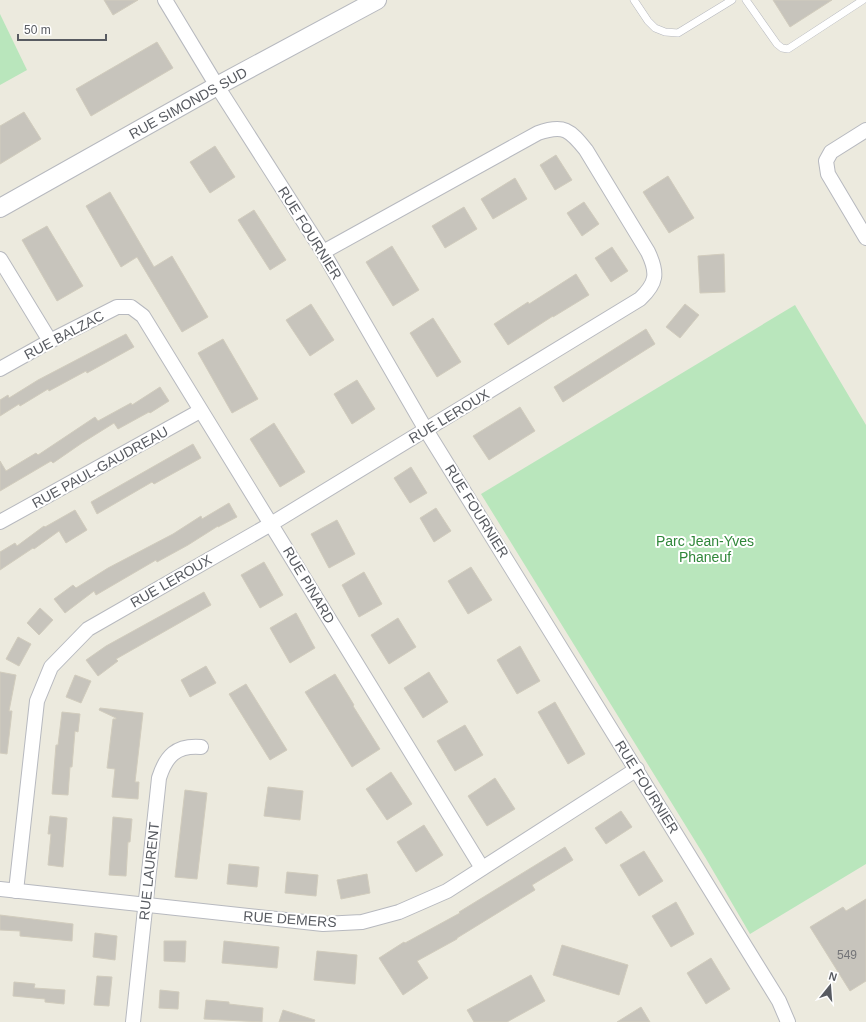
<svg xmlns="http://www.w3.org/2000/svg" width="866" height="1022" font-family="Helvetica,sans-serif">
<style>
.green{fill:#b9e6bc}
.building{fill:#c7c4bc;stroke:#d1ccbd}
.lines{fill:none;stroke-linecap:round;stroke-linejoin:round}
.service-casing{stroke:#b7b9bf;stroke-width:8}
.minor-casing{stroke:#b7b9bf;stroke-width:16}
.tertiary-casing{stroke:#b7b9bf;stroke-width:20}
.service{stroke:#fff;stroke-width:7}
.minor{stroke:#fff;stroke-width:14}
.tertiary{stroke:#fff;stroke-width:18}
.labels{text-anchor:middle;stroke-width:4;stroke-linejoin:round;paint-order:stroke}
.number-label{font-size:12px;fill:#747578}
.street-label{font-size:14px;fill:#585b61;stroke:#fff}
.park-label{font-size:14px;fill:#30873a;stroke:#fff}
</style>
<rect width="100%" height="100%" fill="#eceade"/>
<g class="green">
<path d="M0,14L27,70L0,85Z"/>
<path d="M795,305L866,425V864L750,934L705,857L481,494Z"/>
</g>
<g class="building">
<path d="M104,0H138L113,15Z"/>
<path d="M773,0H832L790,27Z"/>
<path d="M157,42L173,68L91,116L76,89Z"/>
<path d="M24,112L41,139L0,164V126Z"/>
<path d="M215,146L235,177L210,193L190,162Z"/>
<path d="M556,155L572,180L555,190L540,165Z"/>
<path d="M668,176L694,218L669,233L643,192Z"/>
<path d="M515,178L527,199L493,219L481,199Z"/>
<path d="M110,192L154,267L172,256L208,317L182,332L137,257L121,267L86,206Z"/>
<path d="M584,202L599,224L582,236L567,213Z"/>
<path d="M464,207L477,229L445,248L432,226Z"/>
<path d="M254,210L286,260L270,270L238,220Z"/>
<path d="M47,226L83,286L57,301L22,240Z"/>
<path d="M392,246L419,290L393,306L366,262Z"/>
<path d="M612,247L628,271L611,282L595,258Z"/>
<path d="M724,254L725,292L700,293L698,256Z"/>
<path d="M576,274L589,295L553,317V316L508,345L494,324L528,302L529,304Z"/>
<path d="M311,304L334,340L310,356L286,320Z"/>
<path d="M685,304L699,315L680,338L666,327Z"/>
<path d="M433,318L461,362L437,377L410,333Z"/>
<path d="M646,329L655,344L563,402L554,387Z"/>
<path d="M126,334L134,347L87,373L86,371L49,391L48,389L20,406L19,404L0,416V400L8,395L9,398L38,380Z"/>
<path d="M223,339L258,399L232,413L198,353Z"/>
<path d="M357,380L375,409L352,424L334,394Z"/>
<path d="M160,387L169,401L150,413L149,412L118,429L114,423L82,443L53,463L51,461L0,491V461L6,471L36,453L38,455L95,417L98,421L131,403L132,405Z"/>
<path d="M520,407L535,431L489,460L473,436Z"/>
<path d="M274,423L305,472L280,487L250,439Z"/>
<path d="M193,444L201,458L154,484L152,482L97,514L91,502Z"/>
<path d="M411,467L427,493L410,503L394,478Z"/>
<path d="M229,503L237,517L218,527V526L188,545L157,562L156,560L96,595L94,591L65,613L54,599L73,585L76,588L108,568L173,534L201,516L202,519Z"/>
<path d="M436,508L451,531L434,542L420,518Z"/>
<path d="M75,510L87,530L66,543L59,531L34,549L33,548L0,570V552L15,543L17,546L44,526L45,527Z"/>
<path d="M337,520L355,554L329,568L311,534Z"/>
<path d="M264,562L283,595L260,608L241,575Z"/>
<path d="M471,567L492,600L468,614L448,581Z"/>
<path d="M364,572L382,604L359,617L342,585Z"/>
<path d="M204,592L211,605L116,659L118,661L98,676L86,660L106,646Z"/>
<path d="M40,608L53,620L39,635L27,623Z"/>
<path d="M296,613L315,648L290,663L270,628Z"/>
<path d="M398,618L416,647L389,664L371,635Z"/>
<path d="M18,637L31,644L19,666L6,659Z"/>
<path d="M520,646L540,681L517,694L497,660Z"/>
<path d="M206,666L216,683L190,697L181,680Z"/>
<path d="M0,672L16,675L9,711H12L7,754L0,753Z"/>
<path d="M429,672L448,702L423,718L404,688Z"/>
<path d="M335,674L354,705L353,706L380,749L352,767L305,692Z"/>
<path d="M75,675L91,681L81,703L66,697Z"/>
<path d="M246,684L287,750L270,760L229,694Z"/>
<path d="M555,702L585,754L568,764L538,712Z"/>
<path d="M100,708L143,713L135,782H139L138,799L112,797L115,769L107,768L113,719H116V718L99,710Z"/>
<path d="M62,712L80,714L78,732L75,731L72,767H70L68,795L52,794L56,745H58Z"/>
<path d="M465,725L483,755L455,771L437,741Z"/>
<path d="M391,772L412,804L387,820L366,789Z"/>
<path d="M495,778L515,809L487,826L468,796Z"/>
<path d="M268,787L303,791L300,820L264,816Z"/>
<path d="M185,790L207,793L197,879L175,877Z"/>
<path d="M621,811L632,827L606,844L595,828Z"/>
<path d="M50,816L67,818L63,867L48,865L51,834H48Z"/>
<path d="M113,817L132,819L130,842H128L126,876L109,875Z"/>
<path d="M424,825L443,855L416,872L397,842Z"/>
<path d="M565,847L573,860L532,885L535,890L457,938V939L417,961L428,978L403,995L379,958L404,942L405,943L460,913L459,912Z"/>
<path d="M644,851L663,881L639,896L620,865Z"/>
<path d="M229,864L259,867L257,887L227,884Z"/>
<path d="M287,872L318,875L316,896L285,893Z"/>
<path d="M367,874L370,893L341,899L337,880Z"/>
<path d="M866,899V981L850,991L810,927L843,907L846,911Z"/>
<path d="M676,902L694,934L671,947L652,916Z"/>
<path d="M0,915L73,924L72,941L20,936V931L0,930Z"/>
<path d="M95,933L117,936L115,960L93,957Z"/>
<path d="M164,941H186L185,962L164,961Z"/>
<path d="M224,941L279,947L277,968L222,963Z"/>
<path d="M562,945L628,965L619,995L553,975Z"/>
<path d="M317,951L357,955L355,984L314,980Z"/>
<path d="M711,958L730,989L706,1004L687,973Z"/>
<path d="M531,975L545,1001L507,1022H474L467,1010Z"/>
<path d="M97,976L112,977L109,1006L94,1005Z"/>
<path d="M14,982L35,984L34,988L65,990L64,1004L45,1002V999L13,996Z"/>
<path d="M160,990L179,992L178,1009L159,1008Z"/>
<path d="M206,1000L229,1002V1004L263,1008L262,1022L204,1019Z"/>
<path d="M641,1007L650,1022H617Z"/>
<path d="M283,1010L315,1020L314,1022H279Z"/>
</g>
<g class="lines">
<g class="service-casing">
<g id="service">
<path d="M634,0L648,21L655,28L665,32L678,33L732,0"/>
<path d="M746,0L777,44L782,48L788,49L863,0"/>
</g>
</g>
<g class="minor-casing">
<g id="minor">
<path d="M165,0L217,86L323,252L426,430L779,1001L788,1022"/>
<path d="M866,130L831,152L826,161L828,174L866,238"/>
<path d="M0,259L50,341"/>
<path d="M0,369L50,341L117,307H131L143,316L482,868"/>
<path d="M0,522L200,411"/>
<path d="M0,889L323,924L362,922L399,912L447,891L637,769"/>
<path d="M16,891L37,701L51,667L88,629L271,524L640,299C657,283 658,273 648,252L586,150C570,130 564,124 538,133L323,252"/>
<path d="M133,1022L159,778C166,756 176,745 201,747"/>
</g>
</g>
<g class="tertiary-casing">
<path id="tertiary" d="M0,208L217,86L377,0"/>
</g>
<use href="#service" class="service"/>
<use href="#minor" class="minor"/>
<use href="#tertiary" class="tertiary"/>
</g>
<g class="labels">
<g class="number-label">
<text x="847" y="959">549</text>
</g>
<g class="street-label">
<text transform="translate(188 103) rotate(-29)" y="5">RUE SIMONDS SUD</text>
<text transform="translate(310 233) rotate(58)" y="5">RUE FOURNIER</text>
<text transform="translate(64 335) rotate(-28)" y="5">RUE BALZAC</text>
<text transform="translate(449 416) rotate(-31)" y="5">RUE LEROUX</text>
<text transform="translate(100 467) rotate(-29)" y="5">RUE PAUL-GAUDREAU</text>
<text transform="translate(477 511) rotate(58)" y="5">RUE FOURNIER</text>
<text transform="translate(171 581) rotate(-30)" y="5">RUE LEROUX</text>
<text transform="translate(309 585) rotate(59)" y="5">RUE PINARD</text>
<text transform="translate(647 787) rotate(58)" y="5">RUE FOURNIER</text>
<text transform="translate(149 871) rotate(-84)" y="5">RUE LAURENT</text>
<text transform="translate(290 919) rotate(4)" y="5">RUE DEMERS</text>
</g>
<g class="park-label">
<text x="705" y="546">Parc Jean-Yves<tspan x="705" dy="16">Phaneuf</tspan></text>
</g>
</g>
<g transform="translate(830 986) rotate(17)" stroke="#ffffff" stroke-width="3" paint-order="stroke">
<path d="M0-3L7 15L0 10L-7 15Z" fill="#585b61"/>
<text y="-6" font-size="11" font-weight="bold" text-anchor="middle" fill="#585b61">N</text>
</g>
<path d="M18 34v6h88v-6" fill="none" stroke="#585b61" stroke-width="2"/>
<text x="24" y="34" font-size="12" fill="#585b61" stroke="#ffffff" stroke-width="3" paint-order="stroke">50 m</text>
</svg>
